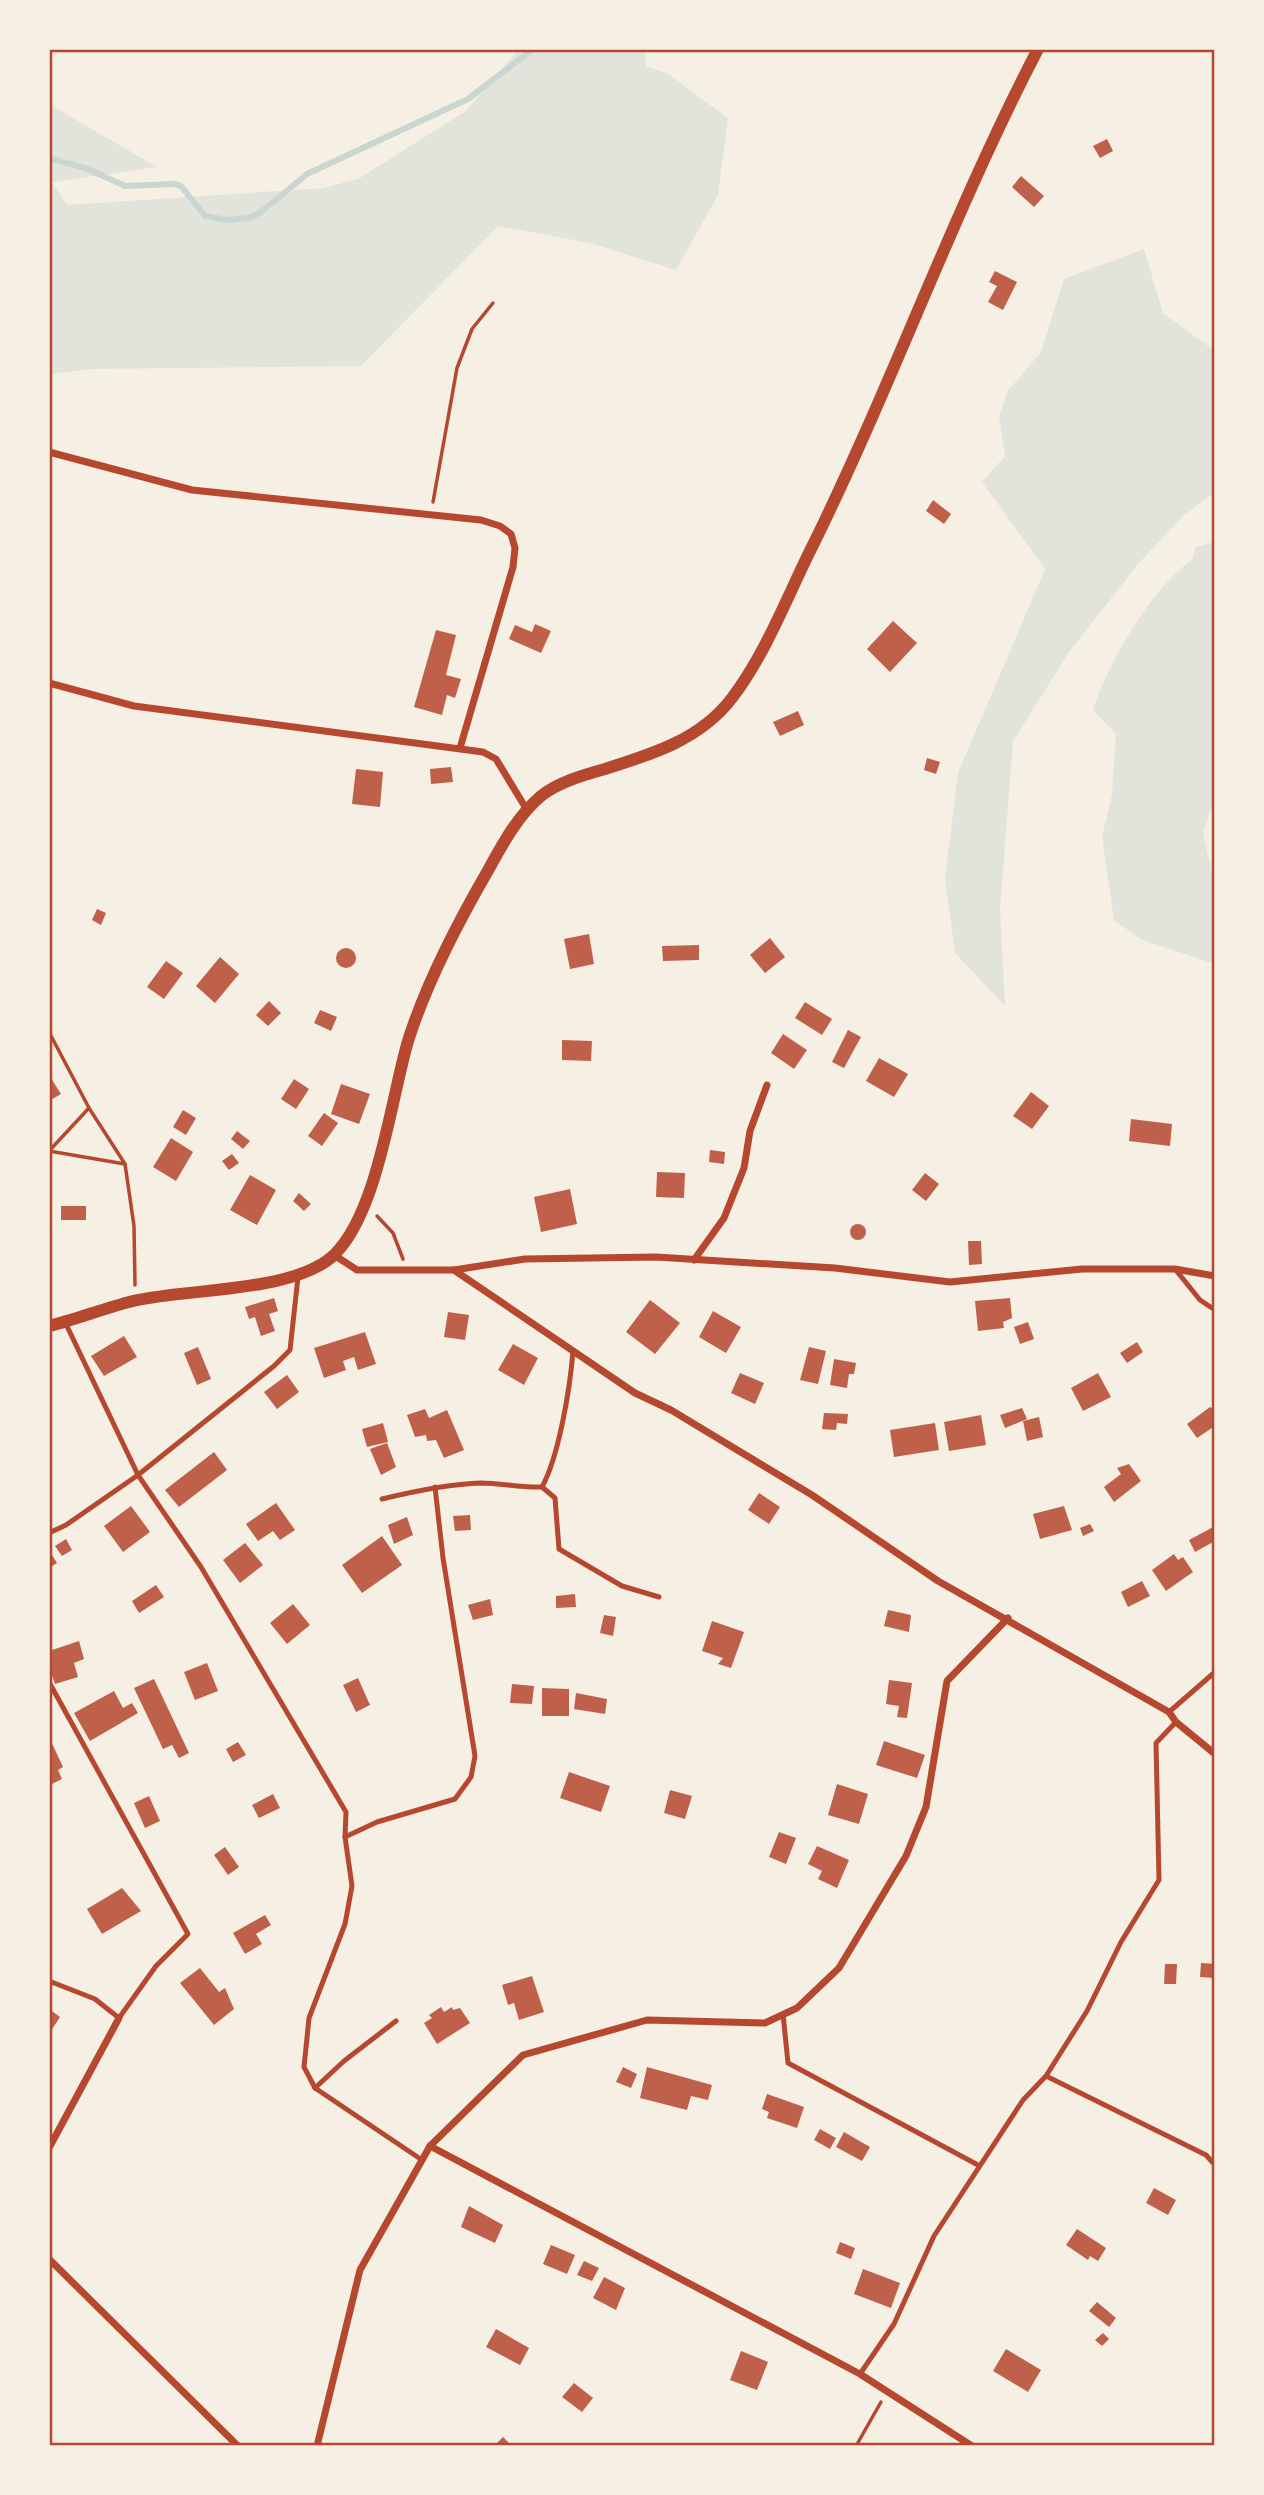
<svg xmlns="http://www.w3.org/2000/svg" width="1264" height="2495" font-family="'Roboto Condensed',sans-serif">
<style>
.green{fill:#e2e4dc}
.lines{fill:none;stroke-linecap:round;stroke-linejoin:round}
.stream{stroke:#c9d6d2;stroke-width:6}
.building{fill:#bf614a}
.path{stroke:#b5482f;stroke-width:3.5}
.service{stroke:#b5482f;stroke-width:5}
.minor{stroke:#b5482f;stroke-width:7}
.tertiary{stroke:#b5482f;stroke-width:12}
.neatline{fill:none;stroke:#b5482f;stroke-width:2.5}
</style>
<rect width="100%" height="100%" fill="#f6efe4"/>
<g class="green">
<path d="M519,49H644L647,67L667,73L728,118L718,195L676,270L590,243L498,226L361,366L94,369L49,374V104L157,167L52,182L67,205L323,188L358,179L466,111Z"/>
<path d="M1144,249L1163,313L1215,351V492L1183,516L1138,564L1069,652L1013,741L1000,909L1005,1006L955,953L945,878L958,773L1045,569L982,482L1005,456L999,417L1007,392L1041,352L1064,279Z"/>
<path d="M1214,542L1215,797L1203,833L1215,886V964L1142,940L1114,920L1102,837L1112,795L1116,734L1093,710C1108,663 1152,587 1192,560L1196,547Z"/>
</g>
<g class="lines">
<path class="stream" d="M49,158L88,169L125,186L174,184L181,186L205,216L227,220L248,218L261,212L307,174L468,99L533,49"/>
</g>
<g class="building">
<path d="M1107,139L1113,151L1100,158L1093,146Z"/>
<path d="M1021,176L1044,196L1034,207L1012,187Z"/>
<path d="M995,271L1017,282L1003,310L988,302L997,286L989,282Z"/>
<path d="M933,500L951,514L944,524L926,511Z"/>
<path d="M893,621L917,643L890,672L867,649Z"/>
<path d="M535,624L551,631L541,653L509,639L515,625L532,632Z"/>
<path d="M436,630L456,635L446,675L461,679L455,698L447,695L442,715L414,707Z"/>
<path d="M798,711L804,725L780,736L773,722Z"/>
<path d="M927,758L940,762L936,774L924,770Z"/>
<path d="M451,767L453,782L431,784L430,769Z"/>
<path d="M356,769L383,772L380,807L352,804Z"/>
<path d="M97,909L106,913L101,925L92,920Z"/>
<path d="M589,934L594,964L570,969L564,939Z"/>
<path d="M770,938L785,957L765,973L750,955Z"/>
<path d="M699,945V960L663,961L662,946Z"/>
<circle cx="346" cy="958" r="10"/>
<path d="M220,957L239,974L215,1003L196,986Z"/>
<path d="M166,961L183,973L164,999L147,987Z"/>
<path d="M269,1001L281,1013L268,1026L256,1015Z"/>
<path d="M805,1002L832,1019L822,1035L795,1018Z"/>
<path d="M320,1010L337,1017L331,1031L314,1023Z"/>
<path d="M848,1030L861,1037L844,1068L832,1062Z"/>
<path d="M783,1034L807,1050L794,1069L771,1053Z"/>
<path d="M562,1040L592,1041L591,1061L562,1060Z"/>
<path d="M879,1058L908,1074L894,1097L866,1081Z"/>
<path d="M49,1075L61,1094L49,1101Z"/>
<path d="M294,1079L309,1089L296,1109L281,1099Z"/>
<path d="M341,1084L370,1094L359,1124L331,1114Z"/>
<path d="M1031,1092L1049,1106L1032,1129L1013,1116Z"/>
<path d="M183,1110L196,1118L186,1135L173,1127Z"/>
<path d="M324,1113L338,1123L322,1146L308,1136Z"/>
<path d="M1131,1119L1172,1124L1170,1146L1129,1141Z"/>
<path d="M237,1131L250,1141L243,1149L231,1139Z"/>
<path d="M171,1138L193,1152L176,1181L153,1167Z"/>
<path d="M710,1150L725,1152L724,1164L709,1162Z"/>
<path d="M232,1154L239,1163L229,1170L222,1161Z"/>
<path d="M657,1172L685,1173L684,1198L656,1197Z"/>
<path d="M925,1173L939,1184L926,1201L912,1190Z"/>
<path d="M250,1175L276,1190L257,1225L230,1210Z"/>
<path d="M570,1189L577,1224L541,1232L534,1197Z"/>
<path d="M299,1193L311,1204L304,1211L293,1201Z"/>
<rect x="61" y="1206" width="25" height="14"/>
<circle cx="858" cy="1232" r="8"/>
<path d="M968,1241H981L982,1264L969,1265Z"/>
<path d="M274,1298L278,1311L269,1314L275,1331L261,1336L255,1317L249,1319L245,1307Z"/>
<path d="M1010,1298L1012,1318L1003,1322L1004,1328L978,1331L975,1301Z"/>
<path d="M650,1300L680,1323L655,1354L626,1332Z"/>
<path d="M713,1311L741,1327L726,1353L699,1337Z"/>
<path d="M448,1312L469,1315L465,1340L444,1337Z"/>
<path d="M1028,1322L1034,1339L1020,1344L1014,1327Z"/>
<path d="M365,1332L376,1364L358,1370L354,1357L343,1361L346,1370L324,1378L314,1348Z"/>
<path d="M124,1336L137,1357L104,1376L91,1356Z"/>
<path d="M1137,1342L1143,1352L1127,1363L1120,1353Z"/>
<path d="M513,1344L538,1358L524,1385L498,1370Z"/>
<path d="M198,1347L211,1379L197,1385L184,1353Z"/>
<path d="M809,1347L826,1351L818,1384L800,1380Z"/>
<path d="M834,1359L856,1363L854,1374H849L847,1388L830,1385Z"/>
<path d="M740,1373L764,1383L755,1404L731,1393Z"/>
<path d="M1098,1373L1111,1397L1083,1411L1071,1388Z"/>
<path d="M287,1375L299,1392L277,1409L264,1392Z"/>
<path d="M1210,1407L1215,1411V1426L1197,1438L1187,1424Z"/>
<path d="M1022,1408L1027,1419L1005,1428L1000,1415Z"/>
<path d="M425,1409L429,1418L447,1410L464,1450L444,1458L436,1440L427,1441L426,1435L415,1437L407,1415Z"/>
<path d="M824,1413L848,1414L847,1424L837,1423L836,1430L822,1429Z"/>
<path d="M981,1415L986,1445L949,1451L944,1422Z"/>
<path d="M1039,1417L1043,1437L1027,1441L1023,1421Z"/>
<path d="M383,1423L388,1442L367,1447L362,1429Z"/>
<path d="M935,1423L939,1450L894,1457L890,1430Z"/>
<path d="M387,1443L396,1467L381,1475L370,1449Z"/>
<path d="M214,1452L227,1470L179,1507L165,1490Z"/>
<path d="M1129,1464L1141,1481L1114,1502L1104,1487L1121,1474L1117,1468Z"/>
<path d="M759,1493L780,1507L769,1524L748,1510Z"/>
<path d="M276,1503L295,1530L280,1540L273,1531L258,1541L246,1524Z"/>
<path d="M131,1506L150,1532L123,1552L104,1526Z"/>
<path d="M1064,1506L1072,1530L1040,1539L1033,1514Z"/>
<path d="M470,1515L471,1530L455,1531L453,1516Z"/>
<path d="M407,1517L413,1535L394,1544L388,1525Z"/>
<path d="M1090,1524L1094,1531L1083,1536L1080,1528Z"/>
<path d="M1215,1526V1541L1195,1552L1189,1540Z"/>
<path d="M382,1536L402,1565L362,1593L342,1565Z"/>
<path d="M66,1539L72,1550L62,1556L55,1546Z"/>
<path d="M245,1543L263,1565L240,1583L223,1560Z"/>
<path d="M49,1550L57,1563L49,1568Z"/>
<path d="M1174,1554L1178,1560L1183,1557L1193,1572L1166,1591L1152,1570Z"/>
<path d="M1142,1581L1150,1596L1128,1607L1121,1592Z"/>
<path d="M156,1585L164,1597L139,1613L132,1601Z"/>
<path d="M575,1594L576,1607L556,1608V1596Z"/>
<path d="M490,1599L493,1615L473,1620L468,1605Z"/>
<path d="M293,1604L310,1625L287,1644L270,1623Z"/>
<path d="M888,1610L911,1615L909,1632L884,1626Z"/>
<path d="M604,1615L616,1617L613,1636L600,1633Z"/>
<path d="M712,1621L744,1632L731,1668L718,1664L723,1658L702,1651Z"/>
<path d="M79,1641L84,1659L74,1663L78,1677L55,1684L49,1666V1651Z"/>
<path d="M207,1663L218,1691L195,1700L184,1672Z"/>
<path d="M358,1678L370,1705L356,1712L343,1685Z"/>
<path d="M154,1679L189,1753L179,1758L172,1745L163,1749L134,1688Z"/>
<path d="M889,1680L912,1683L907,1718L897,1717L899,1706L886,1704Z"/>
<path d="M512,1684L534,1686L532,1704L510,1703Z"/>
<path d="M542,1688L569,1689V1716H542Z"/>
<path d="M114,1691L123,1708L132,1703L138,1713L90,1741L74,1713Z"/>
<path d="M576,1693L607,1699L605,1714L574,1709Z"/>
<path d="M49,1737L63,1767L58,1770L62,1779L50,1785Z"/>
<path d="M884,1741L925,1755L917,1778L876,1765Z"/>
<path d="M238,1742L246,1755L233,1762L226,1749Z"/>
<path d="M569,1772L610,1786L601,1812L560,1798Z"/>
<path d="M837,1784L868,1794L859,1824L828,1815Z"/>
<path d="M670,1790L692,1796L685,1819L664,1813Z"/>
<path d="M273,1794L280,1808L259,1818L252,1805Z"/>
<path d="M149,1796L160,1821L145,1828L134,1803Z"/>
<path d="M779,1832L796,1838L786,1864L769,1857Z"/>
<path d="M817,1846L849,1860L837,1888L818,1879L822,1871L808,1864Z"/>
<path d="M225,1847L239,1867L228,1875L214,1855Z"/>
<path d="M122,1888L141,1911L102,1934L87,1909Z"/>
<path d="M265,1915L271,1925L256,1934L262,1944L245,1954L233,1933Z"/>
<path d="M1201,1963L1215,1964V1978L1200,1977Z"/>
<path d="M1165,1964H1177L1176,1984H1164Z"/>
<path d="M200,1968L219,1992L225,1988L234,2009L214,2025L180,1983Z"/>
<path d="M532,1976L544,2012L519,2020L514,2003L508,2005L502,1985Z"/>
<path d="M441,2007L444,2012L452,2007L453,2010L460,2008L470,2023L437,2044L424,2023L432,2018L429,2015Z"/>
<path d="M49,2009L60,2017L49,2034Z"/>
<path d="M623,2067L637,2074L631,2088L616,2082Z"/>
<path d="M647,2067L712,2085L708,2100L691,2096L687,2110L640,2098Z"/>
<path d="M767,2094L804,2107L797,2128L767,2118L769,2112L762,2109Z"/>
<path d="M820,2129L836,2138L830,2149L814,2140Z"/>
<path d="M844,2132L870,2147L862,2161L836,2147Z"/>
<path d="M1154,2188L1176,2200L1168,2215L1146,2203Z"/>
<path d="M469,2206L503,2225L495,2243L461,2227Z"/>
<path d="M1077,2229L1106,2248L1098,2261L1090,2256L1088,2260L1066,2245Z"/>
<path d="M840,2242L855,2248L851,2259L836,2253Z"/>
<path d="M551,2245L575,2255L567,2274L543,2264Z"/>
<path d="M584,2261L599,2268L592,2281L577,2275Z"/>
<path d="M863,2269L900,2283L891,2308L854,2294Z"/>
<path d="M604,2277L625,2288L616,2310L593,2298Z"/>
<path d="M1097,2302L1116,2318L1109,2327L1089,2311Z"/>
<path d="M496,2329L529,2348L520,2365L486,2347Z"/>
<path d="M1103,2333L1109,2339L1102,2346L1095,2340Z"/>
<path d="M1006,2349L1041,2370L1028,2392L993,2371Z"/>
<path d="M741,2351L768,2362L757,2390L730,2380Z"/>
<path d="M574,2383L593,2398L582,2412L562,2397Z"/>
<path d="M503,2437L512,2446H494Z"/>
</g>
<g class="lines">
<g class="path">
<path d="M433,502L457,368L472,329L493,303"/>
<path d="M49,1032L89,1108L125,1164L134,1226L135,1285"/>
<path d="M50,1150L89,1108"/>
<path d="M49,1151L125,1164"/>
<path d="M377,1216L393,1233L403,1259"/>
<path d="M856,2446L881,2402"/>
</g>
<g class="service">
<path d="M1175,1269L1200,1300L1215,1310"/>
<path d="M65,1322L138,1475L201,1567L346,1812L345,1837L352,1886L345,1924L309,2018L304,2067L315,2088L422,2160"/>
<path d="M542,1487L555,1498L559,1549L622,1586L659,1597"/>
<path d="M382,1499C415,1491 448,1484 481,1483C501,1483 521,1488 542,1487C559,1456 570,1388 573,1351"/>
<path d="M49,1533L66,1525L138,1475L274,1366L290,1350L298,1277"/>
<path d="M49,1682L188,1934L156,1966L119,2018L95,1999L49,1981"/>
<path d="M1169,1712L1215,1672"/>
<path d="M345,1837L377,1822L455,1799L471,1777L475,1756L443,1558L435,1487"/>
<path d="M783,2014L788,2063L978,2165"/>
<path d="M1046,2076L1206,2155L1215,2165"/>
<path d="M315,2088L344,2061L396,2021"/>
<path d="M860,2374L894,2324L934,2236L1023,2100L1046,2076L1087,2011L1121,1942L1159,1880L1156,1743L1176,1722"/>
</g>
<g class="minor">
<path d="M49,452L192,490L481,520L500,526L511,534L515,548L513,567L460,748"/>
<path d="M49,683L134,706L483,752L496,759L527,810"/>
<path d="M334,1255L357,1270H454L525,1259L656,1257L835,1268L950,1282L1082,1269H1175L1215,1276"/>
<path d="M694,1260L724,1218L744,1168L750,1131L767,1085"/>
<path d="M454,1270L635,1393L671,1410L812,1495L938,1581L1169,1712L1176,1722L1215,1754"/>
<path d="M430,2146L860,2374L972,2446"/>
<path d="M49,2148L119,2018"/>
<path d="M49,2259L238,2446"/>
<path d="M317,2446L360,2270L430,2146L523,2055L647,2020L765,2023L797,2008L839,1968L906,1856L926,1807L947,1681L1008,1618"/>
</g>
<path class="tertiary" d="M49,1326C77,1319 105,1308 133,1301C187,1288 296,1293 335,1254C378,1211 391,1099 408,1041C426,984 456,926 486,874C501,847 517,816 541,796C558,782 584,775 605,769C653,754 701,739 732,698C767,652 788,594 814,543C894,380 954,210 1038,49"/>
</g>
<rect width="1264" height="2495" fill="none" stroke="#f6efe4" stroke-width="102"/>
<rect x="51" y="51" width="1162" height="2393" class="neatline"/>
</svg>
